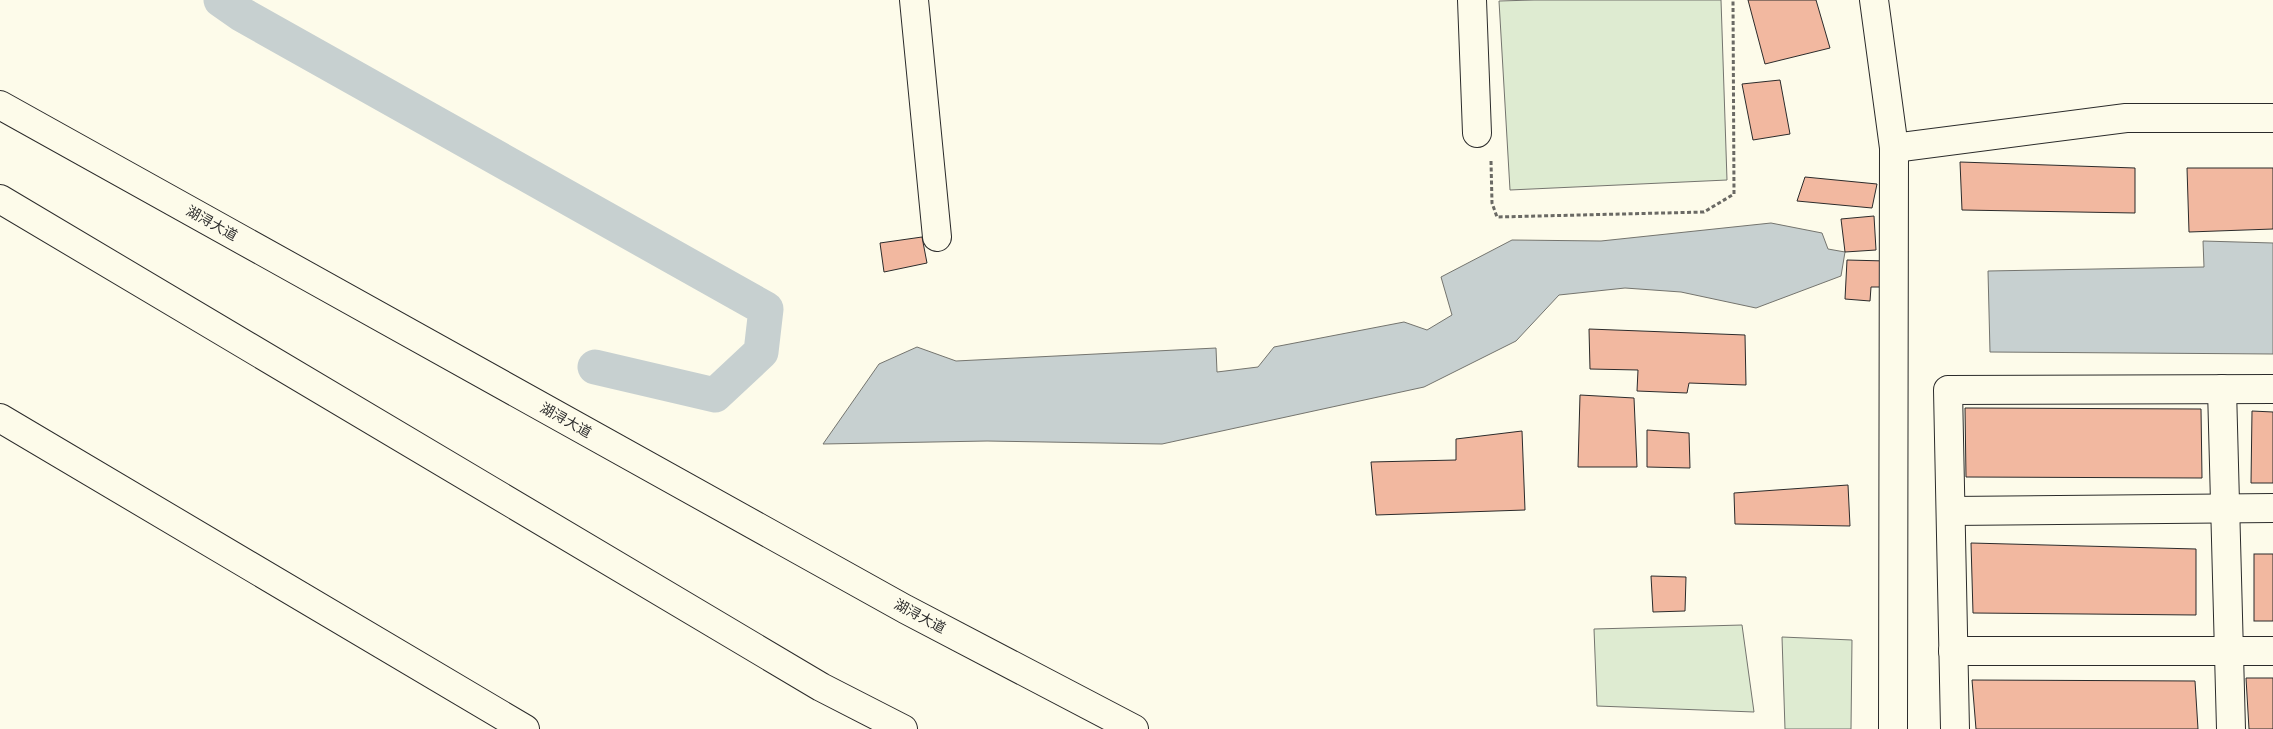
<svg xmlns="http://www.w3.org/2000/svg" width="2273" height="729" font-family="'IBM Plex Sans','Noto Sans SC',sans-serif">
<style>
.green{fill:#deebd1;stroke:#74746e}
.water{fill:#c7d0d0;stroke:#74746e}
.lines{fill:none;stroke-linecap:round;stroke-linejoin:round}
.canal{stroke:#c7d0d0;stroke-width:35}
.building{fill:#f2b8a0;stroke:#2b2b2b}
.minor-casing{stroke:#2b2b2b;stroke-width:30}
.tertiary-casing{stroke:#2b2b2b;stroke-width:30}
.primary-casing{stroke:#2b2b2b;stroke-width:30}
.path{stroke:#6a6964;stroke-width:3;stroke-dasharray:4 2.5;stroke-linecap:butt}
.minor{stroke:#fdfbea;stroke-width:28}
.tertiary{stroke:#fdfbea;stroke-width:28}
.primary{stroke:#fdfbea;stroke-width:28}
.labels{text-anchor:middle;stroke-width:4;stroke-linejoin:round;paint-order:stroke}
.street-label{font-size:14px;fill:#2b2b2b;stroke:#fdfbea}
</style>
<rect width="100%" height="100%" fill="#fdfbea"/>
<g class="green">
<path d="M1534,0H1721L1727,180L1510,190L1499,1Z"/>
<path d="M1742,625L1754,712L1597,706L1594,629Z"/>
<path d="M1782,637L1852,640L1851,729H1785Z"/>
</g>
<g class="water">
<path d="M1771,223L1822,233L1828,249L1845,252L1841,276L1756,308L1681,292L1625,288L1559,295L1516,341L1424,387L1162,444L987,441L823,444L879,364L917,347L956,361L1216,348L1217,372L1258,367L1274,347L1404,322L1427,330L1452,315L1441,277L1512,240L1601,241Z"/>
<path d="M2203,241L2273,243V354L1990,352L1988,271L2204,267Z"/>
</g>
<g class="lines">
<path class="canal" d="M221,0L241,14L766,309L761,352L715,395L595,367"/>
</g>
<g class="building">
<path d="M1748,0H1816L1830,48L1765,64Z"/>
<path d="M1780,80L1790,134L1753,140L1742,84Z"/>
<path d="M1960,162L2135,168V213L1962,210Z"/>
<path d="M2187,168H2273V229L2189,232Z"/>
<path d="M1805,177L1877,184L1872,208L1797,201Z"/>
<path d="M1874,216L1876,250L1845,252L1841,219Z"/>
<path d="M922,237L927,263L884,272L880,243Z"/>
<path d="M1847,260L1886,261V287H1871L1870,301L1845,299Z"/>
<path d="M1589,329L1745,335L1746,385L1689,383L1687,393L1637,391L1638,370L1590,369Z"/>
<path d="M1580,395L1634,398L1637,467H1578Z"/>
<path d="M1965,408L2201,409L2202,478L1966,477Z"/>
<path d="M2252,411L2273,412V483H2251Z"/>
<path d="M1647,430L1689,433L1690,468L1647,467Z"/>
<path d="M1522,431L1525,510L1376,515L1371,462L1456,460V439Z"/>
<path d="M1848,485L1850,526L1735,524L1734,493Z"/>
<path d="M1971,543L2196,549V615L1973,613Z"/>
<rect x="2254" y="554" width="19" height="67"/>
<path d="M1651,576L1686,577L1685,611L1653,612Z"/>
<path d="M2246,678H2273V729H2249Z"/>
<path d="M1972,680L2195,681L2198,729H1976Z"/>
</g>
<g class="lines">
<g class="minor-casing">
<g id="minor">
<path d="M1472,0L1477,133"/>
<path d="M1894,148L2126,118H2273"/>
<path d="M2222,389L2231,729"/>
<path d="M1951,511L2273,508"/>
<path d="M1953,651H2273"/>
<path d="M1955,729L1948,390L2273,389"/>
</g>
</g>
<g class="tertiary-casing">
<g id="tertiary">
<path d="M914,0L937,237"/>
<path d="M1874,0L1894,148L1893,729"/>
<path d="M0,418L525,729"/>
</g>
</g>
<g class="primary-casing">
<g id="primary">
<path d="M0,105L905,609L1134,729"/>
<path d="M0,199L821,687L903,729"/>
</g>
</g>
<path class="path" d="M1491,161L1492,203L1497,217L1704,212L1734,194L1733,0"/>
<use href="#minor" class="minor"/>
<use href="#tertiary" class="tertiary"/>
<use href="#primary" class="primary"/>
</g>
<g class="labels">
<g class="street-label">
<text transform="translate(212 223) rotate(29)" y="5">湖浔大道</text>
<text transform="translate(566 420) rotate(29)" y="5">湖浔大道</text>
<text transform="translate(920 616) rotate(28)" y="5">湖浔大道</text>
</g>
</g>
</svg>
